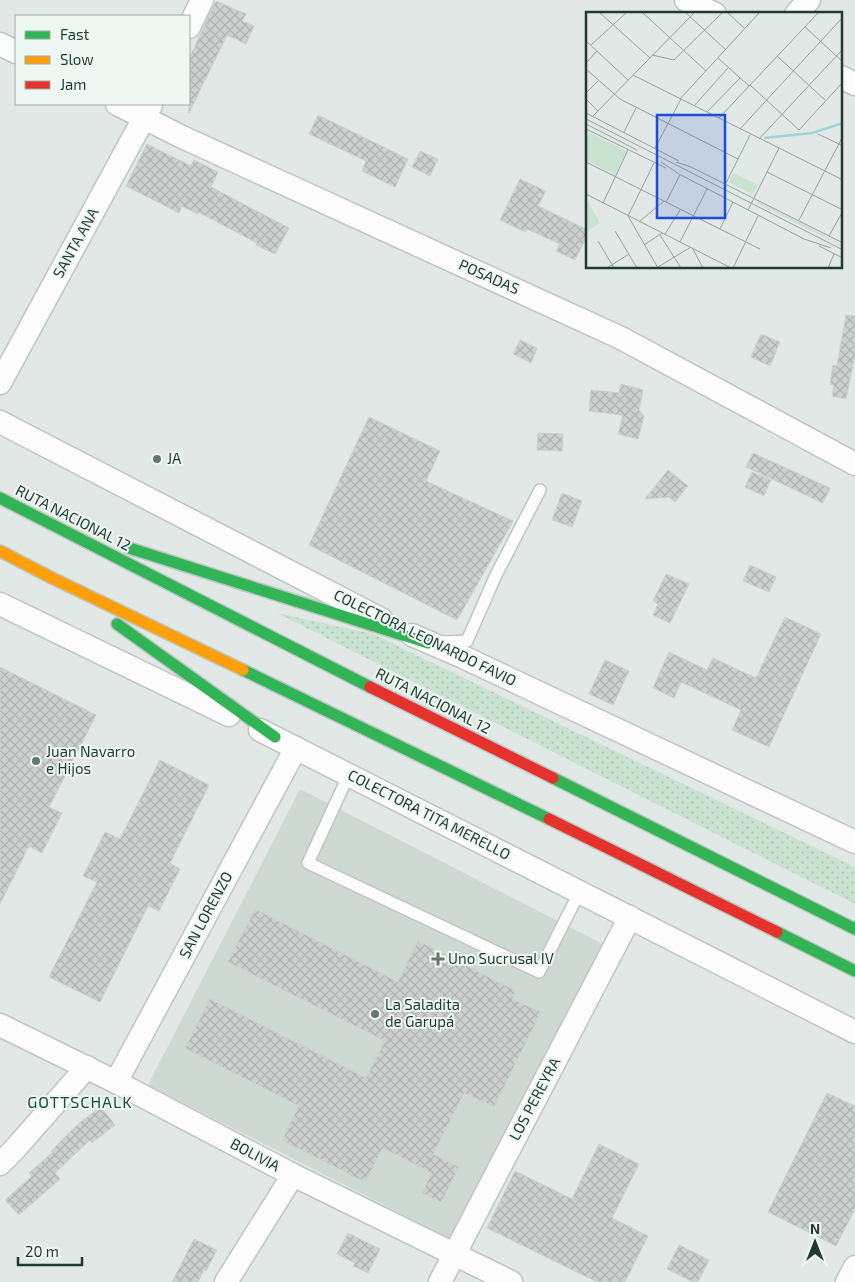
<svg xmlns="http://www.w3.org/2000/svg" width="855" height="1282" font-family="'Exo 2',sans-serif">
<style>
.built{fill:#cfd9d4}
.grass{fill:url(#grass-dots)}
.building{fill:url(#building-cross-hatch);stroke:#cad1ce}
.lines{fill:none;stroke-linecap:round;stroke-linejoin:round}
.lane-casing{stroke:#bfc5c2;stroke-width:14}
.street-casing{stroke:#bfc5c2;stroke-width:25}
.fast-casing{stroke:#bbc5c1;stroke-width:14}
.slow-casing{stroke:#bbc5c1;stroke-width:14}
.jam-casing{stroke:#bbc5c1;stroke-width:14}
.lane{stroke:#fbfcfb;stroke-width:11}
.street{stroke:#fbfcfb;stroke-width:22}
.fast{stroke:#30b455;stroke-width:11}
.slow{stroke:#ff9f0a;stroke-width:11}
.jam{stroke:#e5322d;stroke-width:11}
.poi-dot{fill:#637870;stroke:#eff7f2;stroke-width:2}
.labels{text-anchor:middle;stroke-width:4;stroke-linejoin:round;paint-order:stroke}
.street-label{font-size:15px;fill:#1f3b31;stroke:#eff7f2}
.poi-label{font-size:15px;fill:#1f3b31;stroke:#eff7f2;text-anchor:start}
.neighbourhood-label{font-size:16px;letter-spacing:1px;fill:#1b4d3d;stroke:#eff7f2}
.inset-river{fill:none;stroke:#a0d4d8;stroke-width:2.5}
.inset-road{fill:none;stroke:#94a39d;stroke-width:1}
.view{fill:#1d4ed8;fill-opacity:0.15;stroke:#1d4ed8;stroke-width:2.5}
.inset-edge{fill:none;stroke:#1f3b31;stroke-width:2.5}
</style>
<defs>
<pattern id="grass-dots" width="8" height="8" patternUnits="userSpaceOnUse" patternTransform="scale(1.25)"><rect width="8" height="8" fill="#cae2d0"/><path d="M2 2h.1M6 6h.1" fill="none" stroke="#adc3b3" stroke-width="1.8" stroke-linecap="round"/></pattern>
<pattern id="building-cross-hatch" width="8" height="8" patternUnits="userSpaceOnUse" patternTransform="scale(1.25)"><rect width="8" height="8" fill="#ccd1cf"/><path d="M0 0l8 8M0 8l8-8" fill="none" stroke="#afb4b2"/></pattern>
</defs>
<rect width="100%" height="100%" fill="#e2e8e5"/>
<path class="built" d="M300,789L603,944L451,1239L148,1085Z"/>
<path class="grass" d="M277,613L373,634L855,867V904Z"/>
<g class="building">
<path d="M216,1L246,14L242,21L254,26L246,44L227,35L189,113V59Z"/>
<path d="M318,115L408,159L395,187L362,171L366,161L309,134Z"/>
<path d="M147,144L191,166L194,160L218,172L211,187L289,228L275,254L256,245L257,243L198,212L197,214L182,206L179,213L126,186Z"/>
<path d="M420,151L438,159L430,176L412,167Z"/>
<path d="M520,179L546,191L538,206L588,230V234L575,260L556,251L560,244L527,229L525,232L500,220Z"/>
<path d="M846,315L855,316V356L846,399L832,396L834,385L830,384L833,365L837,366Z"/>
<path d="M761,334L780,342L770,366L751,357Z"/>
<path d="M520,340L537,348L531,363L513,354Z"/>
<path d="M621,384L643,390L639,410L644,416L638,439L618,434L623,415L589,411L591,390L619,393Z"/>
<path d="M369,417L440,451L426,481L513,521L457,620L309,545Z"/>
<path d="M538,433L563,434L562,451L537,450Z"/>
<path d="M753,453L830,488L823,503L746,467Z"/>
<path d="M668,470L688,486L675,502L669,497L645,499Z"/>
<path d="M752,472L771,480L764,496L745,487Z"/>
<path d="M562,493L582,501L572,527L552,520Z"/>
<path d="M750,565L776,577L769,592L743,581Z"/>
<path d="M666,574L689,584L670,623L653,615L658,604L653,601Z"/>
<path d="M785,617L821,634L769,747L732,730L741,710L681,682L674,698L653,688L669,652L707,670L713,658L756,678Z"/>
<path d="M605,660L629,671L613,705L589,694Z"/>
<path d="M0,667L96,715L49,807L62,813L42,853L29,846L0,904Z"/>
<path d="M160,760L209,785L170,863L180,869L159,911L148,906L100,1002L49,977L97,882L83,876L105,832L120,839Z"/>
<path d="M255,909L398,982L418,941L516,991L512,999L541,1012L494,1107L464,1093L433,1154L459,1167L441,1202L422,1193L432,1173L383,1148L365,1182L282,1140L299,1106L185,1048L210,999L366,1078L385,1041L228,962Z"/>
<path d="M827,1093L855,1106V1209L836,1246L768,1212Z"/>
<path d="M101,1107L115,1125L92,1143L90,1140L55,1173L60,1179L19,1215L5,1200L32,1176L29,1173L53,1152L51,1151L79,1123Z"/>
<path d="M599,1144L639,1164L612,1218L648,1236L625,1282H597L487,1228L515,1171L572,1199Z"/>
<path d="M348,1233L380,1249L368,1273L353,1266L355,1263L337,1254Z"/>
<path d="M194,1239L217,1250L206,1271L204,1270L198,1282H172Z"/>
<path d="M679,1245L709,1260L698,1282H693L667,1269Z"/>
</g>
<g class="lines">
<g class="lane-casing">
<g id="lane">
<path d="M442,642L467,641L496,575L540,490"/>
<path d="M349,774L308,863L539,972L580,891"/>
</g>
</g>
<g class="street-casing">
<g id="street">
<path d="M686,0L715,14"/>
<path d="M796,14L809,0"/>
<path d="M189,27L202,0"/>
<path d="M0,44L16,52"/>
<path d="M841,77L855,84"/>
<path d="M117,104L180,136L621,338L855,464"/>
<path d="M0,383L151,105"/>
<path d="M0,422L381,619"/>
<path d="M0,604L229,715"/>
<path d="M412,635L463,657L855,842"/>
<path d="M260,730L855,1032"/>
<path d="M0,1025L116,1082L293,1175L511,1282"/>
<path d="M116,1082L296,748"/>
<path d="M0,1164L13,1151L87,1067"/>
<path d="M226,1282L293,1175"/>
<path d="M440,1282L630,917"/>
<path d="M847,1282L855,1267"/>
</g>
</g>
<g class="fast-casing">
<g id="fast">
<path d="M0,498L370,687"/>
<path d="M129,548L428,643"/>
<path d="M117,624L275,737"/>
<path d="M243,670L549,819"/>
<path d="M553,778L855,929"/>
<path d="M777,932L855,971"/>
</g>
</g>
<g class="slow-casing">
<path id="slow" d="M0,551L52,578L243,670"/>
</g>
<g class="jam-casing">
<g id="jam">
<path d="M370,687L553,778"/>
<path d="M549,819L777,932"/>
</g>
</g>
<use href="#lane" class="lane"/>
<use href="#street" class="street"/>
<use href="#fast" class="fast"/>
<use href="#slow" class="slow"/>
<use href="#jam" class="jam"/>
</g>
<g class="poi-dot">
<circle cx="157" cy="459" r="5"/>
<circle cx="36" cy="761" r="5"/>
<path d="M435.5 951.5h5v5h5v5h-5v5h-5v-5h-5v-5h5z"/>
<circle cx="375" cy="1014" r="5"/>
</g>
<g class="labels">
<g class="street-label">
<text transform="translate(76 243) rotate(-61)" y="5">SANTA ANA</text>
<text transform="translate(489 277) rotate(24)" y="5">POSADAS</text>
<text transform="translate(73 518) rotate(27)" y="5">RUTA NACIONAL 12</text>
<text transform="translate(425 638) rotate(26)" y="5">COLECTORA LEONARDO FAVIO</text>
<text transform="translate(433 701) rotate(27)" y="5">RUTA NACIONAL 12</text>
<text transform="translate(429 815) rotate(27)" y="5">COLECTORA TITA MERELLO</text>
<text transform="translate(206 915) rotate(-62)" y="5">SAN LORENZO</text>
<text transform="translate(535 1099) rotate(-62)" y="5">LOS PEREYRA</text>
<text transform="translate(255 1155) rotate(28)" y="5">BOLIVIA</text>
</g>
<g class="poi-label">
<text x="167" y="464">JA</text>
<text x="46" y="757">Juan Navarro<tspan x="46" dy="17">e Hijos</tspan></text>
<text x="448" y="964">Uno Sucrusal IV</text>
<text x="385" y="1010">La Saladita<tspan x="385" dy="17">de Garupá</tspan></text>
</g>
<g class="neighbourhood-label">
<text x="80" y="1108">GOTTSCHALK</text>
</g>
</g>
<g transform="translate(586 12)">
<rect width="256" height="256" fill="#e2e8e5"/>
<path d="M174,190L240,224L256,234L170,191Z" fill="#cae2d0"/>
<path d="M4,121L41,139L29,163L0,148V125ZM147,161L172,173L167,183L143,170Z" fill="#cae2d0"/>
<path d="M2,190L14,211L0,220V191Z" fill="#cae2d0"/>
<path class="inset-river" d="M178,126L226,121L257,111"/>
<path class="inset-road" d="M14,1L64,46M57,1L120,59M100,1L139,37M142,1L158,16M219,15L257,50M0,29L42,68M5,33L40,1M66,43L88,48L136,1M191,44L239,88M132,46L163,74M0,51L11,39M0,57L34,87L152,147M47,63L257,168M164,73L213,118L257,70M0,81L12,69M0,87L12,99M94,87L173,1M108,94L142,56M121,100L154,66M0,101L93,149M7,104L108,1M133,106L232,1M0,107L257,238M0,112L51,138M0,117L80,156M154,117L257,5M38,120L50,96M232,122L257,134M173,127L257,37M69,136L95,87M0,150L174,237M75,150L93,162M90,150L105,155M68,151L42,204L72,256M105,155L257,231M181,160L257,198M93,162L218,227M140,171L164,123M0,182L145,256M80,190L94,163M17,191L42,138M162,198L193,136M213,208L257,124M54,209L78,189M134,217L147,190M29,219L51,256M79,222L94,198M74,223L95,256M243,224L257,199M218,227L245,236M12,229L28,256M94,230L121,177M58,233L76,221M233,234L257,246M107,237L117,256M72,255L105,235M21,256L43,242M147,256L172,204M242,256L248,242"/>
<path class="view" d="M71,103H139V206H71Z"/>
<rect width="256" height="256" class="inset-edge"/>
</g>
<rect x="15" y="15" width="175" height="90" fill="#eff7f2" stroke="#9caca5"/>
<rect x="25" y="31" width="25" height="8" fill="#30b455" stroke="#9caca5"/>
<text x="60" y="40" font-size="15" fill="#1f3b31">Fast</text>
<rect x="25" y="56" width="25" height="8" fill="#ff9f0a" stroke="#9caca5"/>
<text x="60" y="65" font-size="15" fill="#1f3b31">Slow</text>
<rect x="25" y="81" width="25" height="8" fill="#e5322d" stroke="#9caca5"/>
<text x="60" y="90" font-size="15" fill="#1f3b31">Jam</text>
<g transform="translate(815 1242)" stroke="#eff7f2" stroke-width="4" paint-order="stroke">
<path d="M0-4L9 19L0 12L-9 19Z" fill="#1f3b31"/>
<text y="-8" font-size="14" font-weight="bold" text-anchor="middle" fill="#1f3b31">N</text>
</g>
<path d="M18 1257v8h64v-8" fill="none" stroke="#1f3b31" stroke-width="2.5"/>
<text x="25" y="1257" font-size="15" fill="#1f3b31" stroke="#eff7f2" stroke-width="4" paint-order="stroke">20 m</text>
</svg>
